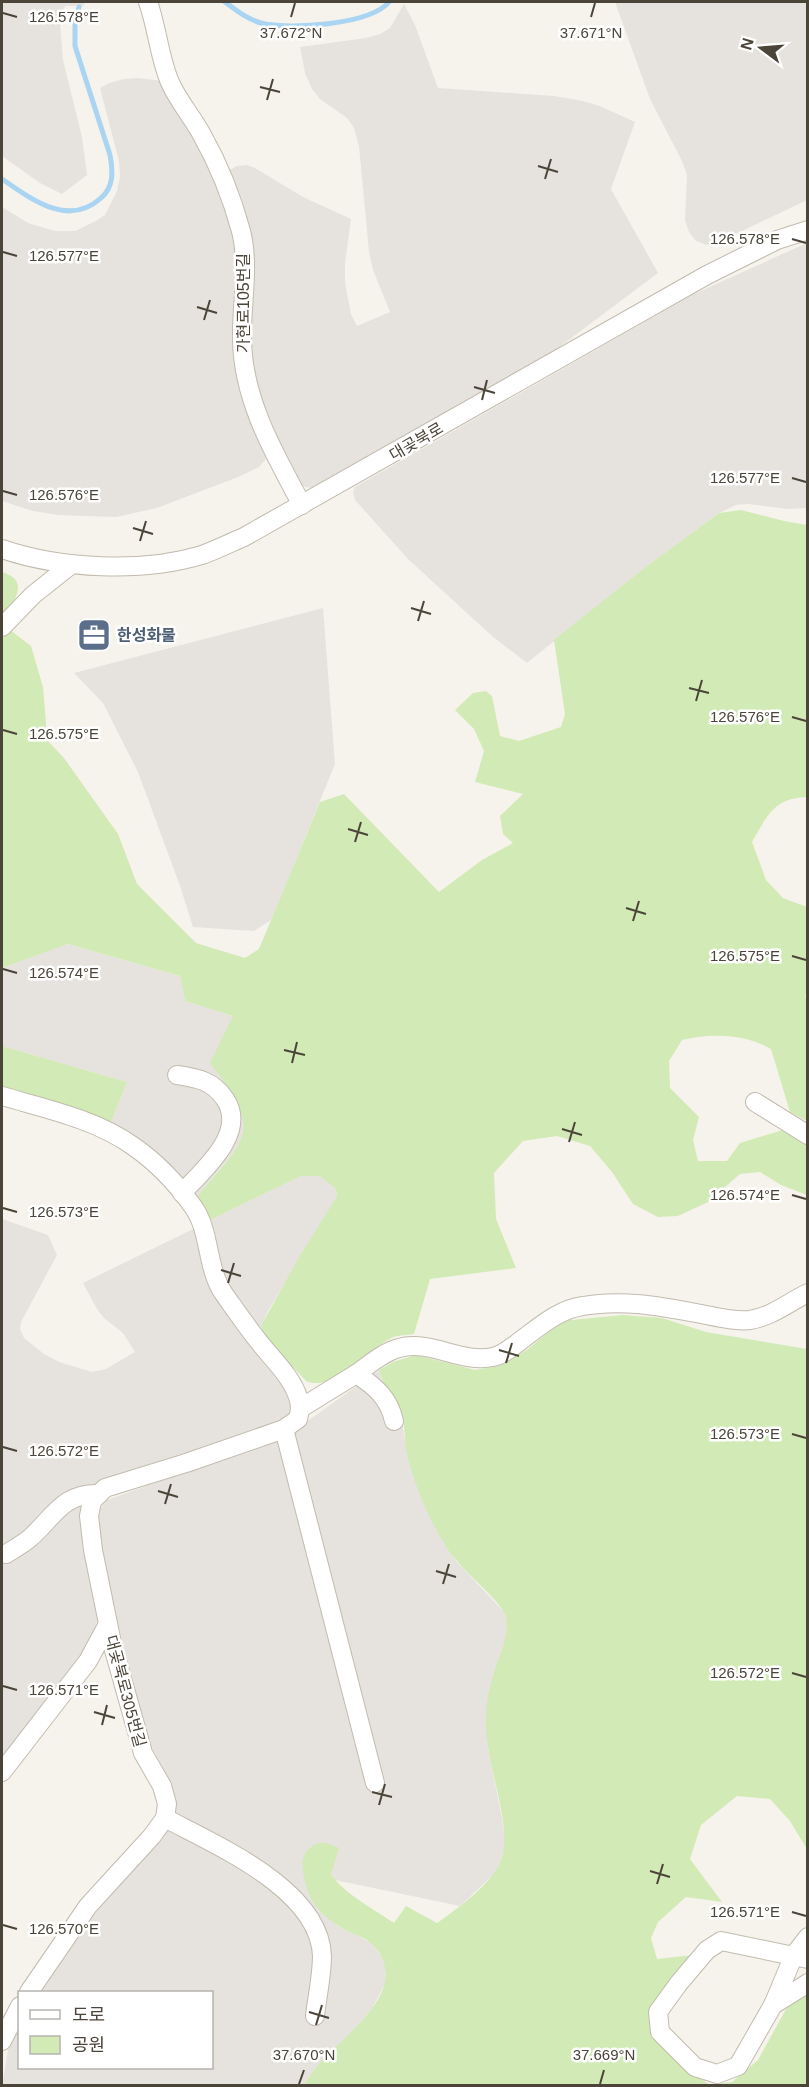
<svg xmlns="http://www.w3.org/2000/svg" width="809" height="2087" font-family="Helvetica,'Noto Sans KR',sans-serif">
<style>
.industrial{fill:#e6e2dd}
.green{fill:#d2eab5}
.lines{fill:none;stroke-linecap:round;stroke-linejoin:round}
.stream{stroke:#a9d4f2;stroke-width:5}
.minor-casing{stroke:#c2bbae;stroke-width:20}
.minor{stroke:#fff;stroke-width:18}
.ticks{fill:none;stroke:#4b4439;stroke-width:2}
.labels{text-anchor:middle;stroke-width:5;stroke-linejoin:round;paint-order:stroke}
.street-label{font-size:16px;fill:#4b4439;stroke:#fff}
.service-label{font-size:16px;font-weight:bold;fill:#4e5e75;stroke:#fff;text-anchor:start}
.ticks-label{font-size:15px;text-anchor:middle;fill:#4b4439;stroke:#fff;stroke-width:5;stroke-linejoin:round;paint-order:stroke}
</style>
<rect width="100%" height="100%" fill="#f6f3ec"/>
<g class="industrial">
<path d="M2,2H85L83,6H65L60,23L63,60L82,137L87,175L62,194L40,183L2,156Z"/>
<path d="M615,2H807V200L721,241L707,245L696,241L689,232L685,220L687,175L682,161L650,99Z"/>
<path d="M404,4L415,25L438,88L554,96L583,101L600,106L635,122L611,189L658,273L550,354L314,488L305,487L298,482L275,438L253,375L249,331L252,259L248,222L242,199L229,170L237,166L247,165L255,168L303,197L351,219L345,263V283L351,314L357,326L390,312L373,270L369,252L359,146L354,128L347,118L320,99L312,89L305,73L300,47L366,38L380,34L390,28Z"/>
<path d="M138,78L163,81L231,208L266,459L259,467L238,477L157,508L116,517L59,515L33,511L2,501V207L28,223L55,231H75L96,221L105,215L117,191L120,177L119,161L100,88L109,83L124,79Z"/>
<path d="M807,243V508L788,509L748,504L736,505L719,513L647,566L527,663L492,636L408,559L355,500L353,493L355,487L694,294Z"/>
<path d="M323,608L335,764L287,882L271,920L254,931L193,927L180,886L138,772L103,703L74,673Z"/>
<path d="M68,944L180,976L185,1001L233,1016L230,1089L240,1107L245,1120L244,1133L239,1146L196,1198L180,1175L159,1155L111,1122L127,1082L2,1046V968Z"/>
<path d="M311,1175L320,1176L329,1182L336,1189L337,1196L268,1311L262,1324L261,1333L223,1280L208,1221L301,1176Z"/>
<path d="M2,1219L48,1235L57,1255L21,1322L20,1329L24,1338L44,1354L59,1362L92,1372L106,1369L135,1352L123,1333L104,1318L97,1309L83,1283L193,1229L199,1233L290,1394L293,1406L289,1414L267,1427L115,1475L100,1481L92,1488L98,1616L95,1632L85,1652L2,1762Z"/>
<path d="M379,1370L382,1380L401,1416L407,1453L423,1502L436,1529L456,1561L504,1612L507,1624L506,1637L488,1698L486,1719L488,1748L502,1818L505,1843L501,1860L495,1873L460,1906L335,1880L331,1873L333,1864L326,1843L337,1925L372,1943L385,1962V1984L372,2008L352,2032L316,2067L304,2085L2,2086L8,2050L19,2023L20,2068H212V1992H41L102,1904L169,1827L175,1811V1798L169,1779L146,1736L99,1547L97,1517L102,1506L107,1500L251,1449L295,1430Z"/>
</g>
<g class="green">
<path d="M741,510L784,521L807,525V797C774,798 767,816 752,842L766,880L783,898L807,907L808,991L805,996L808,1003L807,1121L790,1112L771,1049C745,1034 712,1033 682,1040L669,1061L670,1088L699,1117L693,1140L698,1161H727L740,1143L783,1130L807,1143V1195L781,1185L760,1172L740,1174L708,1202L678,1216L658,1217L633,1204L612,1172L590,1146L557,1136L523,1141L494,1173L496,1219L516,1268L430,1279L414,1334C407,1335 397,1335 391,1338C367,1350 334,1393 306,1381L261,1333L262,1324L298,1259L337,1196L336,1189L320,1176H301L208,1221L196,1198C247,1136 265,1133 210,1063L233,1016L185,1001L180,976L68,944L2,968V637L10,630L31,646L43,687L46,723L45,738L64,758L118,834L137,884L196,943L245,958L259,949L320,802L344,794L439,892L482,860L513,843L503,834L500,816L523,794L475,782L484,751L474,729L455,710L473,693L486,691L492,696L500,736L519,741L561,727L565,714L554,640L647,566L719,513Z"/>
<path d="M2,572C31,580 14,603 2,617Z"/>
<path d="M2,1046L127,1082L111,1122L2,1090Z"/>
<path d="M623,1315L662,1318L706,1332L807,1349V1849L790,1821L770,1799L737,1796L701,1825L690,1859L722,1902L686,1897L658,1922L651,1938L657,1959L693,1955C667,1983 651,1996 651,2036L684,2068L710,2085L732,2082L758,2060L791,2000L807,1990V2085H304C308,2079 312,2072 317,2066C335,2045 381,2010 385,1981C387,1966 383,1955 372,1944C367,1939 359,1936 352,1933C323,1918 309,1906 303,1872C301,1861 304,1851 314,1845C322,1840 331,1844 339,1848L331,1874C343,1893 375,1910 394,1923L406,1906L437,1923C456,1910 494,1882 501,1860C514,1824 483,1759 486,1717C486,1703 489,1690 493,1676C498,1657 511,1636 505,1615C500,1601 468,1575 457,1561C452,1556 448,1549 444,1543C427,1516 415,1485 407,1455C404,1442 406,1427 401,1414C394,1399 383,1386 379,1370L393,1362L416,1355L475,1370L499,1366L528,1349L561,1321Z"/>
</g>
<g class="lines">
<g class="stream">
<path d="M225,2C236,10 247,19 261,23C288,30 370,25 389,2"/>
<path d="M2,179C31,199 68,228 101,198C114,187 113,171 110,155L75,46V22L79,7"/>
</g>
<g class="minor-casing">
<g id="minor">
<path d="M148,2C157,27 159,55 169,80C177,100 192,116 202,135C219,165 232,198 241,231C250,266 241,305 242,340C243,400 274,453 302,505"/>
<path d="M2,549C61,569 142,573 202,555C216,550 230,543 244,537L707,275L777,240L808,230"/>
<path d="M2,627L33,595L72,564"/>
<path d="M177,1075C198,1078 213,1081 225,1099C248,1133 203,1170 182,1193"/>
<path d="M2,1096C46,1109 95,1119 133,1146C156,1162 178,1185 194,1208C211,1233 206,1268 224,1294C234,1308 245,1324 256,1338C270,1357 291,1375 298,1397C301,1406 300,1411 298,1419L284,1429L186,1463L105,1488L92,1501L89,1516L93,1550L112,1643L143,1753L162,1786L167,1804L165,1818L152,1836L88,1906L29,1992"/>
<path d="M755,1102L808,1135"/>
<path d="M356,1374C369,1365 383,1352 399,1348C430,1339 461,1364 493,1357C503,1355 512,1347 520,1341C539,1327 559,1309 583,1306C621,1299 659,1306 696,1313C713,1316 733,1322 750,1320C771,1317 789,1302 808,1293"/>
<path d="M301,1408L356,1374C375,1386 389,1398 394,1421"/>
<path d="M284,1429L375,1783"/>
<path d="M6,1554C14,1549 23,1544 30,1538C54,1517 62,1493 99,1494"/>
<path d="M2,1772L88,1661L108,1624"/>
<path d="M165,1818C215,1845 320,1889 322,1956C322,1976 317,1997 315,2016"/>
<path d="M808,1959L721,1941L707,1950L679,1983L658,2012L660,2032L695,2067L717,2074L738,2066L773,2005L808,1983"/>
<path d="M773,2005L794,1955L808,1937"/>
<path d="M2,2041L20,2006"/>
</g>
</g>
<use href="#minor" class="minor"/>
</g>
<path class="ticks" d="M3,13L17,17M291,17L295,3M591,17L595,3M260,87L280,92M267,100L273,79M538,166L558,172M545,179L551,159M792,239L806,243M3,252L17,256M197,307L217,313M204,320L210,300M474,387L495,393M482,400L487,380M792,478L806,482M3,491L17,495M133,528L153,534M140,541L146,521M411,608L431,614M418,621L424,601M689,688L709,693M696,701L702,680M792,717L806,721M3,730L17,734M348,829L368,835M355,842L361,822M626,908L646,914M633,921L639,901M792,956L806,960M3,969L17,973M284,1050L305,1055M292,1063L297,1042M562,1129L582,1135M569,1142L575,1122M792,1195L806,1199M3,1208L17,1212M221,1270L241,1276M228,1283L234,1263M499,1350L519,1356M506,1363L512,1343M792,1434L806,1438M3,1447L17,1451M158,1491L178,1497M165,1504L171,1484M436,1571L456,1577M443,1584L449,1564M792,1673L806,1677M3,1686L17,1690M94,1712L115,1718M102,1725L107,1705M372,1792L392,1797M379,1805L385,1784M650,1871L670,1877M657,1884L663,1864M792,1912L806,1916M3,1925L17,1929M309,2012L329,2018M316,2025L322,2005M299,2084L304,2070M600,2084L604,2070"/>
<defs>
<g id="office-square" transform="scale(1.725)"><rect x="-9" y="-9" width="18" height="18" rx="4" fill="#5c6f8a" stroke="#fff"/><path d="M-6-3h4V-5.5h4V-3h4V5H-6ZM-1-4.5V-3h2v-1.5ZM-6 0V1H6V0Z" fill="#fff"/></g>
</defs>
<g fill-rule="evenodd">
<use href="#office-square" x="94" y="635"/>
</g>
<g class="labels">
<g class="street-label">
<text transform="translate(243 303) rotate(-90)" y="6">가현로105번길</text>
<text transform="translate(416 441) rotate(-30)" y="6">대곶북로</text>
<text transform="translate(126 1691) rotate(75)" y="6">대곶북로305번길</text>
</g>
<g class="service-label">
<text x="117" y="641">한성화물</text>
</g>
</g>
<g class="ticks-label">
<text x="64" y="22">126.578°E</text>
<text x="291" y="38">37.672°N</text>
<text x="591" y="38">37.671°N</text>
<text x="745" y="244">126.578°E</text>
<text x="64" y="261">126.577°E</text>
<text x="745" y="483">126.577°E</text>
<text x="64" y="500">126.576°E</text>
<text x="745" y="722">126.576°E</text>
<text x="64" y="739">126.575°E</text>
<text x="745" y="961">126.575°E</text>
<text x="64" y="978">126.574°E</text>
<text x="745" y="1200">126.574°E</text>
<text x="64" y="1217">126.573°E</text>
<text x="745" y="1439">126.573°E</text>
<text x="64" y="1456">126.572°E</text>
<text x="745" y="1678">126.572°E</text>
<text x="64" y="1695">126.571°E</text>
<text x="745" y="1917">126.571°E</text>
<text x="64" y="1934">126.570°E</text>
<text x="304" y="2060">37.670°N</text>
<text x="604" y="2060">37.669°N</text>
</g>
<rect width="809" height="2087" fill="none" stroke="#4b4439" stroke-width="6"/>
<rect x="18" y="1991" width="195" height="78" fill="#ffffff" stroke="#b7b4b0" stroke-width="1.5"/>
<rect x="30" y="2010" width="30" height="9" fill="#ffffff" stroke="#b7b4b0" stroke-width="1.5"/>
<text x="72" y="2021" font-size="18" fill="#4b4439">도로</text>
<rect x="30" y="2036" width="30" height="18" fill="#d2eab5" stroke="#b7b4b0" stroke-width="1.5"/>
<text x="72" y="2051" font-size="18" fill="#4b4439">공원</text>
<g transform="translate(761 48) rotate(286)" stroke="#ffffff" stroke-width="4.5" paint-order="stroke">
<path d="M0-4.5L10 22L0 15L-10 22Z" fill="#4b4439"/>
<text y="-9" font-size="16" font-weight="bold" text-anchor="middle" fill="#4b4439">N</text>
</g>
</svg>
